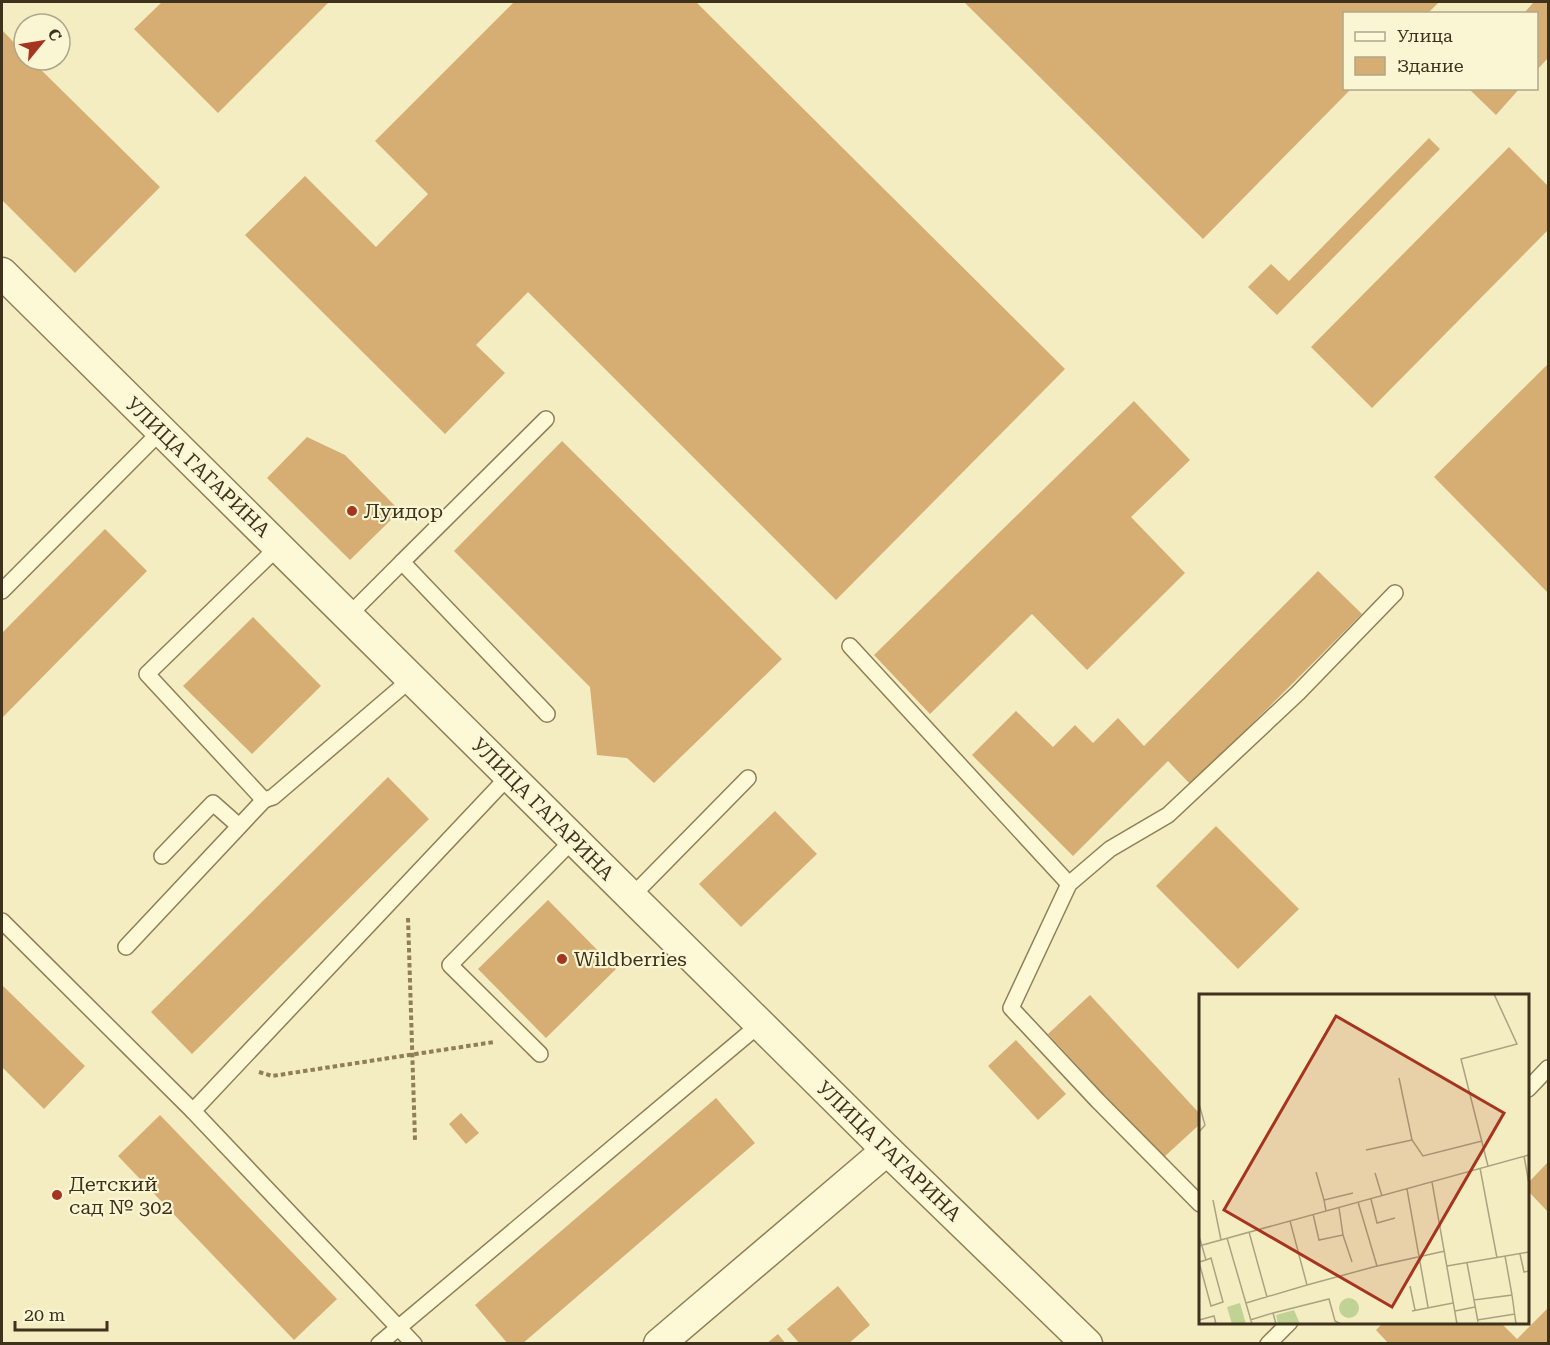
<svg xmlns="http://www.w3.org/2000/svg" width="1550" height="1345" font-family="'Roboto Serif',serif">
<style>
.building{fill:#d6ad73}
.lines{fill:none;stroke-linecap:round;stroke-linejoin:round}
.service-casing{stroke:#907f56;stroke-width:18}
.minor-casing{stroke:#907f56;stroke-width:33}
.path{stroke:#907f56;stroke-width:4;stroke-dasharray:4.5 3;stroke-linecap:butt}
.service{stroke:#fdf8d6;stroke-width:15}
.minor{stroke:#fdf8d6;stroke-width:30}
.poi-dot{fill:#a7341e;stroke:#faf5d3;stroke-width:2}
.labels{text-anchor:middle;stroke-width:4.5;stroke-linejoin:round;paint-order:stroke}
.street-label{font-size:20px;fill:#3e321c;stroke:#faf5d3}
.poi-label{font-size:20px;fill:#3e321c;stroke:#faf5d3;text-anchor:start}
.inset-road{fill:none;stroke:#aba280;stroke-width:1.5}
.view{fill:#a7341e;fill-opacity:0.15;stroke:#a7341e;stroke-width:3}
.inset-edge{fill:none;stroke:#3e321c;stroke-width:3}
</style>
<rect width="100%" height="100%" fill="#f4edc2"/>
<g class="building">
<path d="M162,2H329L218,113L134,29Z"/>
<path d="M514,2H696L1065,369L836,600L528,292L476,345L505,373L445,434L245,235L305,176L376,247L428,194L375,141Z"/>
<path d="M964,2H1439L1427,14H1344V88H1352L1203,239Z"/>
<path d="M1534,2H1548V58L1536,71V14H1523Z"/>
<path d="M2,30L24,53V60H31L160,187L75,273L2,200Z"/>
<path d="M1468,88H1520L1496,115Z"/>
<path d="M1429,138L1440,149L1277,315L1248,287L1271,264L1289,281Z"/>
<path d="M1509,147L1548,186V230L1372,408L1311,347Z"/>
<path d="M1548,364V593L1434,477Z"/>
<path d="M1134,401L1190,460L1131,517L1185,573L1087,670L1032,614L930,714L874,655Z"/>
<path d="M307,437L345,455L400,511L350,560L267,478Z"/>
<path d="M562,441L782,659L654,783L627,758L597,755L590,687L454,551Z"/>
<path d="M105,529L147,571L2,718V633Z"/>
<path d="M1318,571L1362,614L1191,785L1168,761L1073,856L972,755L1016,711L1053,747L1075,725L1093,743L1118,718L1144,746Z"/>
<path d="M253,617L321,686L252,754L183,686Z"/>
<path d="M388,777L429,819L192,1054L151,1012Z"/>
<path d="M775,811L817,854L741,927L699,884Z"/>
<path d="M1216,826L1299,909L1238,969L1156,886Z"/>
<path d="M548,900L616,969L546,1038L478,969Z"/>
<path d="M2,985L85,1066L44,1109L2,1067Z"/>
<path d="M1090,995L1200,1114V1124L1163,1158L1048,1034Z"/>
<path d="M1016,1040L1066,1094L1038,1120L988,1066Z"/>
<path d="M716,1098L755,1143L522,1344H508L475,1305Z"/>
<path d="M461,1113L479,1133L466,1144L449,1124Z"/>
<path d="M160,1115L337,1299L294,1340L118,1156Z"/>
<path d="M1548,1162V1212L1528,1191V1183Z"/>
<path d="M838,1286L870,1325L848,1344H800L787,1329Z"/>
<path d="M1548,1308V1344H1389L1376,1330L1384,1322H1500L1517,1339Z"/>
<path d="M778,1334L786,1344H766Z"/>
</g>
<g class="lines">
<g class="service-casing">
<g id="service">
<path d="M279,546L147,674L264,800L273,797L411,679"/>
<path d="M402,562L546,419"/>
<path d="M2,591L161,431"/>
<path d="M348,616L402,562L547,714"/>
<path d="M850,646L1069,884"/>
<path d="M162,856L213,803L239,826"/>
<path d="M631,897L748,778"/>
<path d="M2,921L193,1111"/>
<path d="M126,947L264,800"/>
<path d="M540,1054L450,965L574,839"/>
<path d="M1528,1089L1548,1068"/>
<path d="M1200,1204L1098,1101L1011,1008L1069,884L1110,849L1168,815L1298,693L1395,593"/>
<path d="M379,1344L760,1024"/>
<path d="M414,1344L193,1111L509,776"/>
<path d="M1268,1344L1290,1322"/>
</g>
</g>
<g class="minor-casing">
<g id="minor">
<path d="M2,273L887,1150L1087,1344"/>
<path d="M659,1344L887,1150"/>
</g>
</g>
<g class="path">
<path d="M408,918L415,1140"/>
<path d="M259,1072L272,1076L494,1042"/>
</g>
<use href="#service" class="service"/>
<use href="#minor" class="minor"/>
</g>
<g class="poi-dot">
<circle cx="352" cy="511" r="6"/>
<circle cx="562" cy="959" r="6"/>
<circle cx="57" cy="1195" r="6"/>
</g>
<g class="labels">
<g class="street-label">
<text transform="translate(198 467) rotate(44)" y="7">УЛИЦА ГАГАРИНА</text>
<text transform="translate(543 809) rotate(45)" y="7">УЛИЦА ГАГАРИНА</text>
<text transform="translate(889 1151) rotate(44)" y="7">УЛИЦА ГАГАРИНА</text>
</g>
<g class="poi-label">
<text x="364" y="518">Луидор</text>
<text x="574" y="966">Wildberries</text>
<text x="69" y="1191">Детский<tspan x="69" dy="23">сад № 302</tspan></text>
</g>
</g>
<g transform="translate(1199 994)">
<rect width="330" height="330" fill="#f4edc2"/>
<path d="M140 314a10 10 0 1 1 20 0a10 10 0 1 1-20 0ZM41,309L47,330H33L28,313ZM95,316L101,330H79L77,321Z" fill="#c1d394"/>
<path class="inset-road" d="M200,84L213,146L224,162L283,147M0,110L6,131L0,138M167,156L213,146M325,162L330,190M289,172L262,65L318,50L295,0M281,174L298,264M117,178L125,206M176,179L183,202M233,188L258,330M208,195L229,313M172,205L178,229L196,224M14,206L22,246M159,208L178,272L246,257M127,217L125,206L154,199M114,220L120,246L144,241L140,214M50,238L68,303M144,241L153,268M0,242L7,266L12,264L24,308L12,312L0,268L7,266M28,244L53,330M0,252L330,161M321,260L325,278L330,277M268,269L275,306L313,301L306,262M248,272L330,258M108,291L178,272M211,292L216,316M313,301L317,330M275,306L279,328M47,309L108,291L91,227M213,317L254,309M256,317L276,313M74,319L130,305L136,327L142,330M0,326L15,322L17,330M51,326L74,319L77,330M278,326L316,320"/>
<path class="view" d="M137,22L305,119L193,313L25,216Z"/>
<rect width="330" height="330" class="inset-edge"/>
</g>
<rect width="1550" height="1345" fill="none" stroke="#3e321c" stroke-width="6"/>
<rect x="1343" y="12" width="195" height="78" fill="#faf5d3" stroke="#afa78a" stroke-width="1.5"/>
<rect x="1355" y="32" width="30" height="9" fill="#fdf8d6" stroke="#afa78a" stroke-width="1.5"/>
<text x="1397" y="42" font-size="18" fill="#3e321c">Улица</text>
<rect x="1355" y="57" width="30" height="18" fill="#d6ad73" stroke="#afa78a" stroke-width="1.5"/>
<text x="1397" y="72" font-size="18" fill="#3e321c">Здание</text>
<g transform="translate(42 42) rotate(60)"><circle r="28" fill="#faf5d3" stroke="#afa78a" stroke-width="1.5"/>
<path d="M0-4.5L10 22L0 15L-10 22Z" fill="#a7341e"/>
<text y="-9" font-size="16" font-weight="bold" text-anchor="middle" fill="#3e321c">С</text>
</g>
<path d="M15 1321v9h92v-9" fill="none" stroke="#3e321c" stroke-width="3"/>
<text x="24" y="1321" font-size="18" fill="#3e321c" stroke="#faf5d3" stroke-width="4.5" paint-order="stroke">20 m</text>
</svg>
